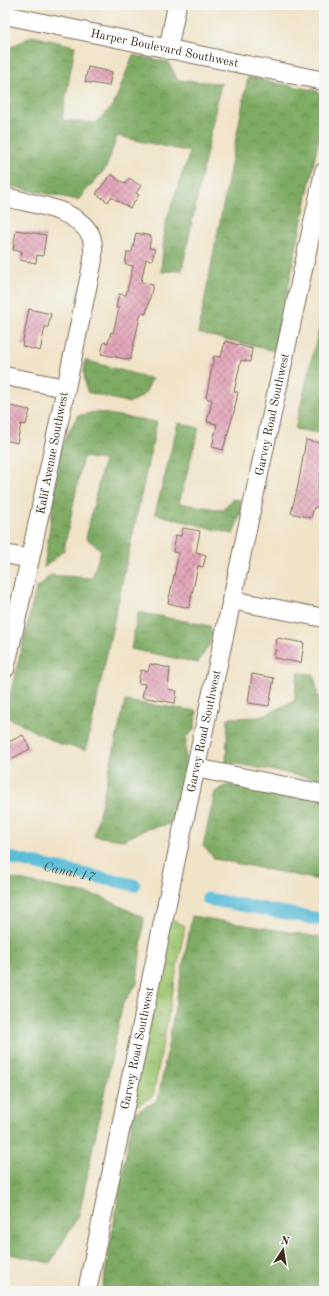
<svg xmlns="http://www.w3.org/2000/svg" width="329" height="1296" font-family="'Old Standard TT',serif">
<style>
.grass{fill:url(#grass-tufts);stroke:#6c7848}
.forest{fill:url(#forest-crowns);stroke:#5c6a40}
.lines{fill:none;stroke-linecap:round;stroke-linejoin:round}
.canal{stroke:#5bbdd9;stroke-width:13}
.building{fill:url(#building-cross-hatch)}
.minor-casing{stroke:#7a6b5a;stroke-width:20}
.minor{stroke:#fff;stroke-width:18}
.labels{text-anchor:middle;stroke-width:3.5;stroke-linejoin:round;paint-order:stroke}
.street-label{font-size:12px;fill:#3b2a1e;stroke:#f6f6f2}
.water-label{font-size:13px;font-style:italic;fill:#455656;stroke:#f6f6f2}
</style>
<defs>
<pattern id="grass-tufts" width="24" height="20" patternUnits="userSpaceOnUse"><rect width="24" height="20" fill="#9ec571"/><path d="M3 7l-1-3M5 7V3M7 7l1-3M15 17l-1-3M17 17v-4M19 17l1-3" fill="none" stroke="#82a05c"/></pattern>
<pattern id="forest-crowns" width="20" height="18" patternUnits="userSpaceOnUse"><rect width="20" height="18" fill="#7eaa63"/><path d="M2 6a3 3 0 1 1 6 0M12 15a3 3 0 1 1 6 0" fill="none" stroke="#688b51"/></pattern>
<pattern id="building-cross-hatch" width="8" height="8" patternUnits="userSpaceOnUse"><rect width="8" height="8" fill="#e3a6b9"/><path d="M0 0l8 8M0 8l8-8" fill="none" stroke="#b98796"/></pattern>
</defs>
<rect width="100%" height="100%" fill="#f6f6f2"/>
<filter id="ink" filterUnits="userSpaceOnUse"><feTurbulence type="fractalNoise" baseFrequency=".025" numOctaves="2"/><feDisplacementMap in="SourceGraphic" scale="8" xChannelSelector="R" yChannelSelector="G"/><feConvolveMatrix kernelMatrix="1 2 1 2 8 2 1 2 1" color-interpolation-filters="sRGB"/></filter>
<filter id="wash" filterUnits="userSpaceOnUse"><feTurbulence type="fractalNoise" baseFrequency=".012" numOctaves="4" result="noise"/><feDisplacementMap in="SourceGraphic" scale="16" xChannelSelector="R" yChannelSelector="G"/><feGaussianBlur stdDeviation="0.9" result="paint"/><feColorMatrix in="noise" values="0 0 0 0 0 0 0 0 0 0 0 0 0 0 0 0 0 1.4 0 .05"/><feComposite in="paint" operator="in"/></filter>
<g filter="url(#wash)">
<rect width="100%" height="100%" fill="#f0e3c8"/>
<path class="grass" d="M170,919L185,926L153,1096L132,1108Z"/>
<g class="forest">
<path d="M32,36L75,46L62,120L95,123L113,106L133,55L168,62L178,80L221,83L182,270L161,272L165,224L190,152L117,136L106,168L78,200L5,185V58L7,49Z"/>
<path d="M248,77L317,91L324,100V114L275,351L198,333Z"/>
<path d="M324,308V434L295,429Z"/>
<path d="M85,360L152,379L144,395L129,403L87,392L84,374Z"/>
<path d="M95,412L157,422L86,750L59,744L5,716L36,589L50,575L92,578L101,550L86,538L104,460L83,457L64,550L44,568L61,448L77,416Z"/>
<path d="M178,423L199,428L179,503L223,510L232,499L240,500L242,510L233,534L155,514Z"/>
<path d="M138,612L210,626L213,638L198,663L131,649Z"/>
<path d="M298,673L314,674L319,702L324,703V780L226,762L228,718L260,717L294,701Z"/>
<path d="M125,701L197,711L194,730L186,737L184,792L170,824L146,829L124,840L94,836Z"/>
<path d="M227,785L324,801V881L215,859L203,846L215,792Z"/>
<path d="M5,877L102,897L144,918L137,984L123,1003L79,1215L50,1263L5,1253Z"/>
<path d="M192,916L324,938V1291H102L133,1114L158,1100Z"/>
</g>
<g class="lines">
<g class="canal">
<path id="s1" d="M5,857L134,885"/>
<path d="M208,899L324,920"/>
</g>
</g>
<g id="blocks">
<g class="building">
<path d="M88,67L112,72L109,86L85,82Z"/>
<path d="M111,174L125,184L129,178L141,186L136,193L139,195L130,208L111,197L108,202L96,194Z"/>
<path d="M16,230L46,235L43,256L37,255L36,263L20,260L22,251L13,250Z"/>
<path d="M136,233L151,236L149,248L155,249L152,260L146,259L141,282L153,285L146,314L141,313L130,360L101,354L104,342L108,343L111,332L113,333L119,308H116L119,294L126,295L133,266L125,264L127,252H132Z"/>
<path d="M29,309L51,314L48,327H45L40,351L22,346Z"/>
<path d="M225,341L252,349L250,362L241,360L234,392H238L234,412L223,450L212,447L217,424L207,422L212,400L206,398L214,356L221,357Z"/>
<path d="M5,405L30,410L26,425L21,424L17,443L5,440Z"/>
<path d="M306,440L324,444V474L321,473L317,493L324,494L321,509L314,507L311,518L291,513L298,486Z"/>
<path d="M183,528L200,531L196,552L206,555L203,567L198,566L189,608L168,603L179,553L173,552L176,535L181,536Z"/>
<path d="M277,638L304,643L301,663L274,658Z"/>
<path d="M150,664L170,668L168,689L177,691L175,703L142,697L145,684L138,683L141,670L148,672Z"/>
<path d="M252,674L274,678L269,706L248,703Z"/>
<path d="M23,735L30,749L5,762V744Z"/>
</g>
</g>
</g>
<g filter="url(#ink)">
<use href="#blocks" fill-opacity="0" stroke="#7a6b5a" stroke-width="1"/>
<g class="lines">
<g class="minor-casing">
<g id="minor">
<path id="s2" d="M5,15L324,81"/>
<path d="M168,50L177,5"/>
<path d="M5,197C32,204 77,208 91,236C94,243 93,253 93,260L30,559L5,669"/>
<path d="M5,376L65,388"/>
<path d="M5,554L30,559"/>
<path d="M231,600L324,618"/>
<path d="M196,768L324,794"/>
<path id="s3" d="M87,1291L175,864L324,172"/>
</g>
</g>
<use href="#minor" class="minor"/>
</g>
</g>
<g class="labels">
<g class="street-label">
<text dy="4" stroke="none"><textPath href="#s2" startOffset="163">Harper Boulevard Southwest</textPath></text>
<text dy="4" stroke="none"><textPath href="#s3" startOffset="896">Garvey Road Southwest</textPath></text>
<text transform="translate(52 453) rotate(-79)" y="4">Kalif Avenue Southwest</text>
<text dy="4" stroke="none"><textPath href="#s3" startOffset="572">Garvey Road Southwest</textPath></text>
<text dy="4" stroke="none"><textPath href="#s3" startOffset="248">Garvey Road Southwest</textPath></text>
</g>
<g class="water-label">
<text dy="5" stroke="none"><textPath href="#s1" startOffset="66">Canal 17</textPath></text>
</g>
</g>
<rect width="329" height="1296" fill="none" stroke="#f6f6f2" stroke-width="20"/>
<g transform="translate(283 1250) rotate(12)" stroke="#f6f6f2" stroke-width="3" paint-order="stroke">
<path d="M0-3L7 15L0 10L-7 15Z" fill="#3b2a1e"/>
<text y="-6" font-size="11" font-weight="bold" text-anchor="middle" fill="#3b2a1e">N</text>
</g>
</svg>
